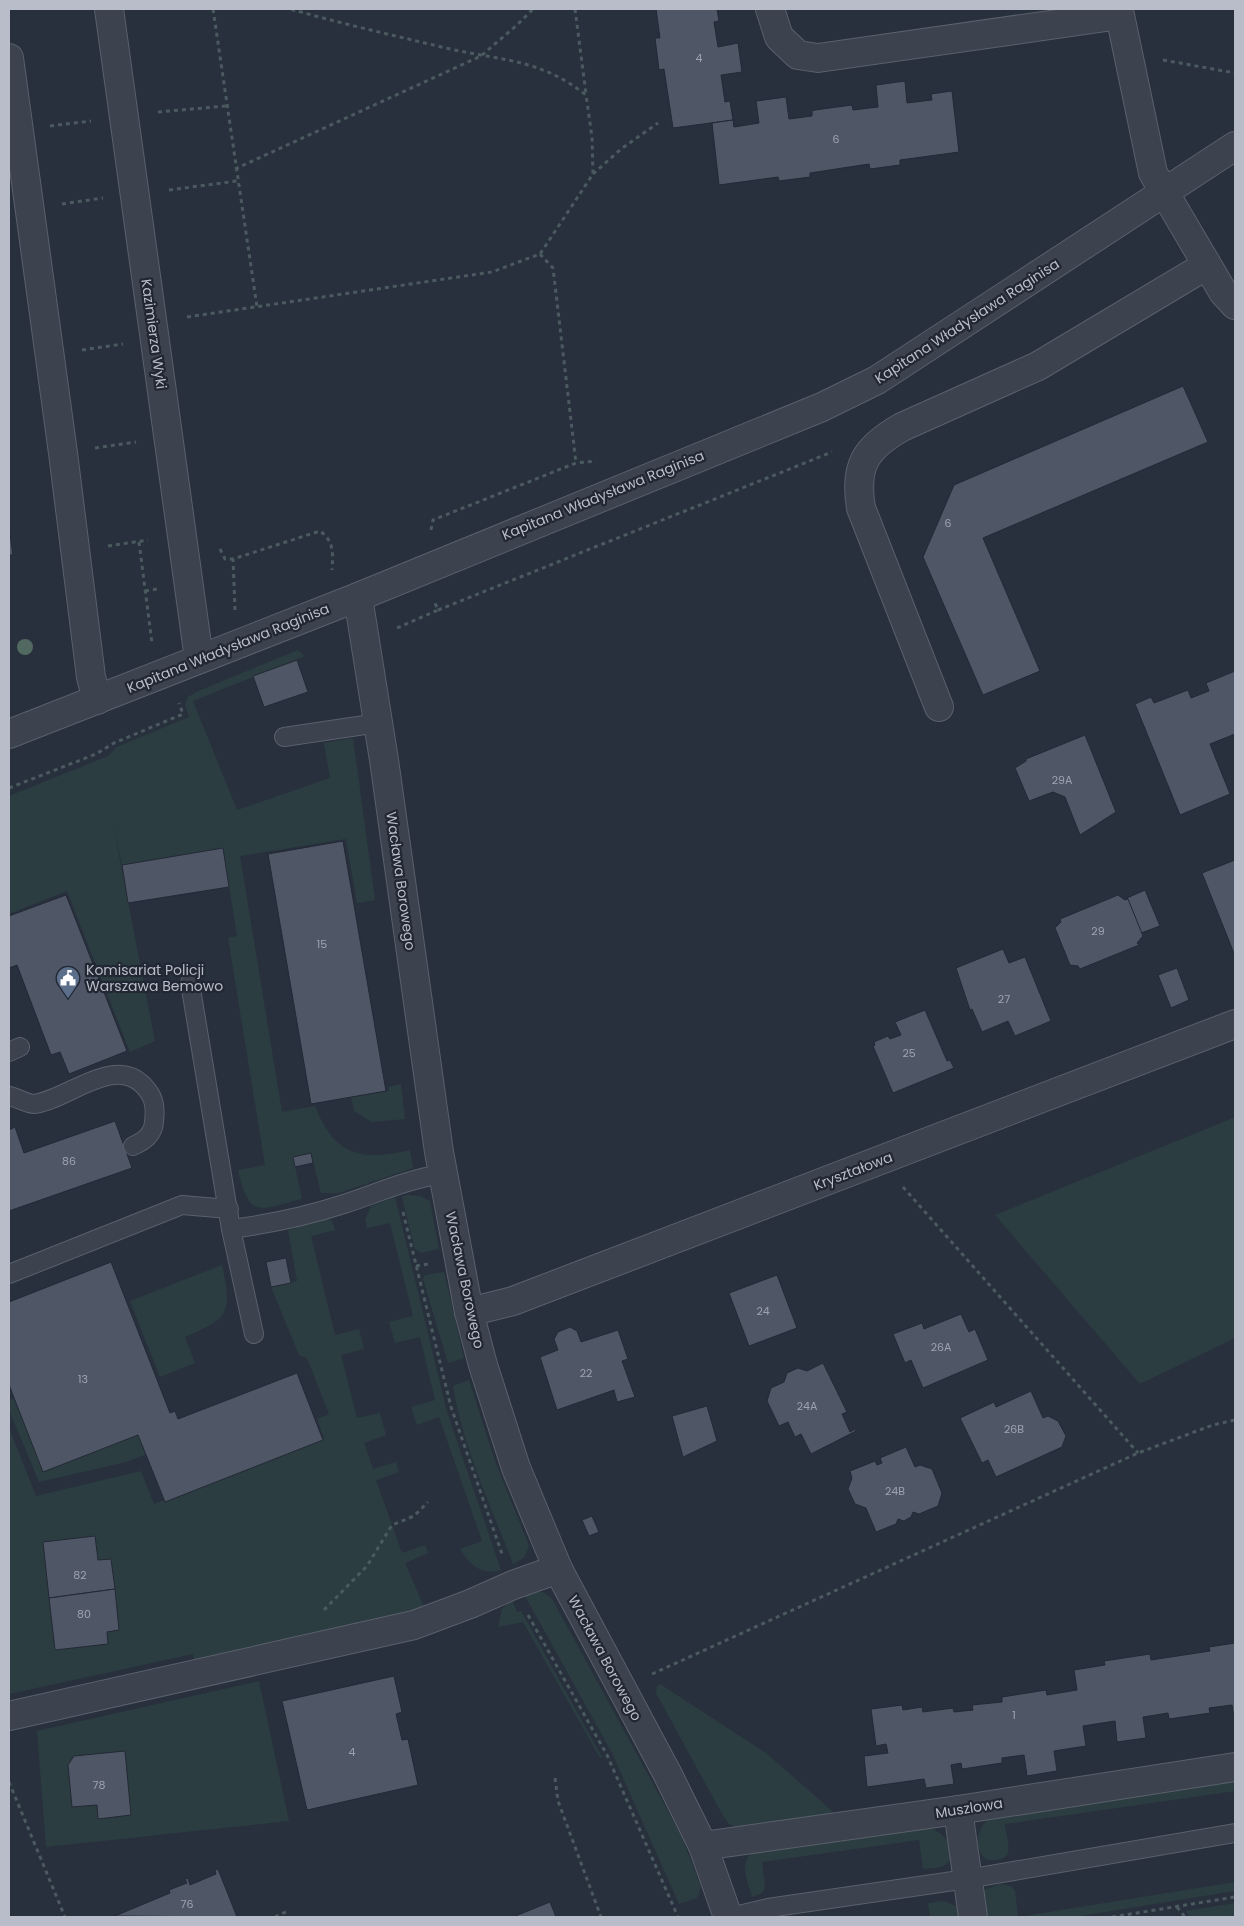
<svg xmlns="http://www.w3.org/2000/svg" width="1244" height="1926" font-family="Poppins,sans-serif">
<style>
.green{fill:#2b3d40}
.building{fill:#4f5666;stroke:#232935}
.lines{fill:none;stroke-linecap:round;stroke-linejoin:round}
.service-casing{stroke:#5a606c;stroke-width:20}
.minor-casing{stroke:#5a606c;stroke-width:30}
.path{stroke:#4a5a5e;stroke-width:3;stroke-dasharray:4 4;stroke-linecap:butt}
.service{stroke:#3c424e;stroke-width:18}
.minor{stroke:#3c424e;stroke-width:28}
.tree{fill:#516961}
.labels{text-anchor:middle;stroke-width:4.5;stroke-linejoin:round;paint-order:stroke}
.number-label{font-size:11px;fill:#9ea3b0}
.street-label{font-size:14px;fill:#b9bdc9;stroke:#212733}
.poi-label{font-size:14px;fill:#b9bdc9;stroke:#212733;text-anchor:start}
</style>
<rect width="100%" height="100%" fill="#28303e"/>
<g class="green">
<path d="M298,650L305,656L193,701L237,810L330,778L324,743L353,738L375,900L357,903L346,839L240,856L282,1112L315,1106C334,1155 361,1162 410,1150L413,1168L339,1193H321L311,1153L293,1157L302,1199C259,1209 250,1221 238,1170L265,1165L228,938L237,936L223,848L122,865L113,824L155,1041L130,1052L67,891L9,914V796L108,756L117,747L189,717L185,705L188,697L196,692Z"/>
<path d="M401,1084L405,1119L372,1122L354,1111L351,1097L389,1091L388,1087Z"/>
<path d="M1233,1118H1235V1338L1140,1384L995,1215Z"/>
<path d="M407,1195L420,1196L430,1201L439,1249L421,1253L415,1249L402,1197Z"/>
<path d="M395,1197L447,1412L501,1570C482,1576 470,1565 460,1549L482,1541L439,1417L417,1425L411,1407L435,1400L420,1337L395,1343L389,1322L413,1316L390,1223L367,1228L365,1220L371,1206Z"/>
<path d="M325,1218L332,1221L335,1230L311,1236L335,1335L359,1329L364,1349L341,1355L357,1418L380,1413L386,1435L364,1443L373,1469L396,1462L399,1472L376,1480L402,1553L425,1545L428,1553L405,1563L425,1609L194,1660L193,1654L9,1694V1428L36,1496L141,1471L154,1504L324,1438L317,1419L329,1414L307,1358L299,1355L271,1287L297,1281L288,1230Z"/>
<path d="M222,1265C232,1314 230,1317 185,1337L195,1363L160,1377L130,1301Z"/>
<path d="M444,1272L464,1358L448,1363L423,1279L425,1275Z"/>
<path d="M469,1380L495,1461L529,1546L524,1558L513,1564C492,1509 462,1444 453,1386Z"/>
<path d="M16,1398L138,1431L147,1454L126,1462L39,1482L9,1410V1400Z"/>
<path d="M535,1591L545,1593L552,1599L681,1835L701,1887L697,1898L679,1904L612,1753L524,1594Z"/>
<path d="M512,1600L517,1612L521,1611L602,1757L600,1758L523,1622L498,1627L502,1609Z"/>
<path d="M259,1681L289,1821L46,1847L37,1731Z"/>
<path d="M660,1684L766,1753L838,1816L739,1829L729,1824L722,1814L656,1693L657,1686Z"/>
<path d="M1235,1778V1791L1005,1824C1007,1844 1018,1862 987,1860C972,1848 977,1829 990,1817Z"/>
<path d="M926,1828C943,1828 964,1856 943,1866C937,1869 929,1868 923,1869L919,1840L762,1862L765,1887L762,1893L752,1897C748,1882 739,1865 752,1852Z"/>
<path d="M1235,1882V1891L1074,1917H986L982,1895L984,1890L1000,1884L1011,1886L1015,1891L1018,1917Z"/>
<path d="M944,1901L958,1907L961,1917H930L928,1903Z"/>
<path d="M1235,1903V1917H1190L1186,1911Z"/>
</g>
<g class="building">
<path d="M656,9H717L719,21L714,22L718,47L738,43L742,72L721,75L725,102L730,101L733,120L673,128L664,69L659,70L655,38H660Z"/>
<path d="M905,81L907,103L932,100L931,94L952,91L959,152L900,160V165L870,169L869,164L810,173V177L779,181L778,177L719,185L712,123L733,120L734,127L759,123L756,101L786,97L789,119L812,116V111L815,110L852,105L853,110L878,107L876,85Z"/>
<path d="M1183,386L1208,442L983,538L1040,671L983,695L923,557L954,485Z"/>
<path d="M9,527L13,555H9Z"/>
<path d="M297,660L308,692L264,707L253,676Z"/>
<path d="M1235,671V734L1210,744L1230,794L1180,815L1135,704L1151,697L1154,703L1188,690L1191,698L1209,691L1206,683Z"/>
<path d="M1085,735L1116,812L1080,835L1065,797L1053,792L1029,801L1015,768L1026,761V759Z"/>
<path d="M343,841L386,1091L311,1104L268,854Z"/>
<path d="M223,848L229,887L128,903L122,865Z"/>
<path d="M1235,860V956L1202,873Z"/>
<path d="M1145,890L1160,926L1141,933L1127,898Z"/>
<path d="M66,895L127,1051L69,1074L60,1052L51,1055L17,965L9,968V916Z"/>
<path d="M1118,895L1125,900L1128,899L1143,936L1137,943L1139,945L1080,969L1078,966L1070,965L1055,928L1061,922L1060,919Z"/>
<path d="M1003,949L1009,963L1025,957L1051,1021L1015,1036L1008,1021L982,1032L972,1009L970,1010L956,968Z"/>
<path d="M1177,968L1189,1000L1171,1008L1158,975Z"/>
<path d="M925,1010L947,1061L950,1060L954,1068L893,1093L873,1046L875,1045L874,1042L888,1036L890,1039L901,1035L895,1022Z"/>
<path d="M115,1121L132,1168L9,1211V1130L15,1127L24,1153Z"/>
<path d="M311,1153L313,1163L295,1167L293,1157Z"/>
<path d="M286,1258L291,1283L271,1287L266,1262Z"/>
<path d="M111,1262L170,1413L175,1411L178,1419L297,1373L323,1440L165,1502L138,1435L43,1472L9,1385V1302Z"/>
<path d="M777,1275L797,1328L749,1346L729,1293Z"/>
<path d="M961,1314L969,1332L975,1329L988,1360L923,1388L911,1360L905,1363L893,1334L922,1323L924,1329Z"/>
<path d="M570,1327L577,1331L581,1342L618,1330L628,1359L622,1361L635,1397L617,1402L614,1390L557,1410L540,1357L558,1350L554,1339L558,1332Z"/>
<path d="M823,1363L847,1412L842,1414L850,1432L855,1429L856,1431L811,1454L801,1434L795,1437L788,1422L779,1426L767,1401L771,1388L784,1382L787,1373L798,1368L807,1371Z"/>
<path d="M1031,1391L1043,1418L1048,1416L1058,1421L1066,1436L1062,1447L996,1477L988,1460L982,1463L960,1418L994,1402L996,1407Z"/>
<path d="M707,1406L717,1441L683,1457L672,1416Z"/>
<path d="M906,1447L915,1467L920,1465L932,1469L942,1493L938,1506L919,1514L913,1512L911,1517L904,1521L898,1519L896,1524L876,1532L866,1508L855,1504L848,1489L852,1478L850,1471L875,1461L877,1465L882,1463L880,1458Z"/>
<path d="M592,1516L599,1532L589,1536L582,1520Z"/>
<path d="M95,1536L98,1560L111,1559L115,1589L49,1598L43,1542Z"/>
<path d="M115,1589L119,1630L107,1632L108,1644L55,1650L49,1598Z"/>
<path d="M1235,1643V1725L1232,1705L1209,1708L1210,1713L1169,1719L1168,1713L1143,1717L1146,1738L1117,1742L1115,1721L1083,1726L1086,1746L1054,1751L1057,1771L1027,1776L1024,1755L1002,1758V1763L962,1769L961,1763L951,1765L954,1784L926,1788L924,1779L867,1787L864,1756L888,1753L886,1744L876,1746L871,1709L902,1705L903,1710L922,1707L923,1712L953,1708L954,1712L973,1710L972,1705L1002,1702V1697L1046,1690L1047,1695L1077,1690L1074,1670L1105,1665L1104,1661L1150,1654L1151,1660L1210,1651L1209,1647Z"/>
<path d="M394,1676L402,1712L396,1714L402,1740L408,1739L418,1785L307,1810L282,1701Z"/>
<path d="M125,1751L131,1815L98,1819L97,1805L72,1807L68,1765L74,1756Z"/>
<path d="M218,1869L237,1917L115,1916L170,1893L169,1890L187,1883L185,1879L188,1878L190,1885L216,1874L215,1870Z"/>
<path d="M550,1902L556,1917H513Z"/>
</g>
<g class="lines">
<g class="service-casing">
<g id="service">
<path d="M284,737L378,723"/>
<path d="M190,983L231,1229L254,1334"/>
<path d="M9,1052L20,1047"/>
<path d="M9,1096C16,1097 27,1104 34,1104C67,1100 112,1056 142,1084C154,1096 156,1105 154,1122C153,1135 144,1141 133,1146"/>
<path d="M231,1229C270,1224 307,1216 344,1204C378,1193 408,1179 443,1174"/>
<path d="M9,1274L182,1205L229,1209"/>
<path d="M730,1917L768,1908L967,1879L1235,1833"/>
</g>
</g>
<g class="minor-casing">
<g id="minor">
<path d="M109,9L199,659"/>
<path d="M770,9L779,37L798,55L818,58L1120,15L1153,173L1223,292L1235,305"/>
<path d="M9,58L63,453L91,677L97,700"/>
<path d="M358,597L384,760L439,1152L469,1312L483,1365L516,1468L558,1569L667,1773L703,1846L728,1917"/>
<path d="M939,707L861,508C854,466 865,448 902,427L1038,366L1207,265"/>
<path d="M9,734L358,597L822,407L877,380L1235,146"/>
<path d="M469,1312L513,1301L1235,1024"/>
<path d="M9,1716L414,1625L470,1604L513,1585L558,1569"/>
<path d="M958,1810L973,1917"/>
<path d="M703,1846L958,1810L1235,1767"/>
</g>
</g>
<g class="path">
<path d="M213,9L257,307"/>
<path d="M575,9L586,94"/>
<path d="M1163,60L1235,73"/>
<path d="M158,112L226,106"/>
<path d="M50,126L91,121"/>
<path d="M235,169L481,56L517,25L533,9"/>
<path d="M593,174L621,149L658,123"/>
<path d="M169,190L237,181"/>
<path d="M62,204L103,198"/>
<path d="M540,254L553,268L576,463"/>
<path d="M187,317L492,272L540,254L593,174L592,137L586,95C540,59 504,61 450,49C396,36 343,24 290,9"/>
<path d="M82,350L123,344"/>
<path d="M95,448L136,442"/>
<path d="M431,530L433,520L576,463L596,461"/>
<path d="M139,542L152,643"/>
<path d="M108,546L148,540"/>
<path d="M220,549L225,559H233"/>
<path d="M145,591L157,589"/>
<path d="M235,610L233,559L320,531C334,541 333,553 332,570"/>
<path d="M438,610L832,452"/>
<path d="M397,628L438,610L434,601"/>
<path d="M9,788L96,754L114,743L183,714L179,703"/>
<path d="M903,1187L1138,1453"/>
<path d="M403,1212L451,1407L502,1554"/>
<path d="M416,1266L428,1264"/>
<path d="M324,1610L367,1566L392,1525L414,1516L428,1502"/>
<path d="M528,1615L607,1755L678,1917"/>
<path d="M652,1674L1138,1453L1213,1425L1235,1420"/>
<path d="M555,1778L558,1801L601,1917"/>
<path d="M9,1782L65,1917"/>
<path d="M1177,1907L1185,1917"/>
<path d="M275,1917L288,1911"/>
<path d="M1112,1917L1235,1897"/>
</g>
<use href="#service" class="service"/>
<use href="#minor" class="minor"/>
</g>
<circle class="tree" cx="25" cy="647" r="8"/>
<defs>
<g id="civic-pin" transform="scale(1.25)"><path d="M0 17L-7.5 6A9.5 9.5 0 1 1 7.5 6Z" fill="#5c6f8a" stroke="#212733"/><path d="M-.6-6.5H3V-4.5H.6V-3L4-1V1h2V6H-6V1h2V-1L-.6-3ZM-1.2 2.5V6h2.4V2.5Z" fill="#fff"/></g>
</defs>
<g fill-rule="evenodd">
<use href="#civic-pin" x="68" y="978"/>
</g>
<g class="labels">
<g class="number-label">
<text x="699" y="62">4</text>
<text x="836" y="143">6</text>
<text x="948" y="527">6</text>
<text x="1062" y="784">29A</text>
<text x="1098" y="935">29</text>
<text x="322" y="948">15</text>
<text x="1004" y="1003">27</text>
<text x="909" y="1057">25</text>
<text x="69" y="1165">86</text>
<text x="763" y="1315">24</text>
<text x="941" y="1351">26A</text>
<text x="586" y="1377">22</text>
<text x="83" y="1383">13</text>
<text x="807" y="1410">24A</text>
<text x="1014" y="1433">26B</text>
<text x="895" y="1495">24B</text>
<text x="80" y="1579">82</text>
<text x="84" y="1618">80</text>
<text x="1014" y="1719">1</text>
<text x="352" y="1756">4</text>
<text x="99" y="1789">78</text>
<text x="187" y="1908">76</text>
</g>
<g class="street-label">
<text transform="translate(967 321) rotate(-33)" y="5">Kapitana Władysława Raginisa</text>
<text transform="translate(154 334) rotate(82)" y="5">Kazimierza Wyki</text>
<text transform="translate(603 495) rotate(-22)" y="5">Kapitana Władysława Raginisa</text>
<text transform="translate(228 648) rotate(-22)" y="5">Kapitana Władysława Raginisa</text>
<text transform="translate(401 881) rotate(82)" y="5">Wacława Borowego</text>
<text transform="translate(853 1171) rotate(-21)" y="5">Kryształowa</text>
<text transform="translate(465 1280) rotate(78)" y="5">Wacława Borowego</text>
<text transform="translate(605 1658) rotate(62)" y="5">Wacława Borowego</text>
<text transform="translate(969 1808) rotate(-9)" y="5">Muszlowa</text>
</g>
<g class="poi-label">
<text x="86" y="975">Komisariat Policji<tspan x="86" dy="16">Warszawa Bemowo</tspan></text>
</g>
</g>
<rect width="1244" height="1926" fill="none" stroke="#b9bdc9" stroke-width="20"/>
</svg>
